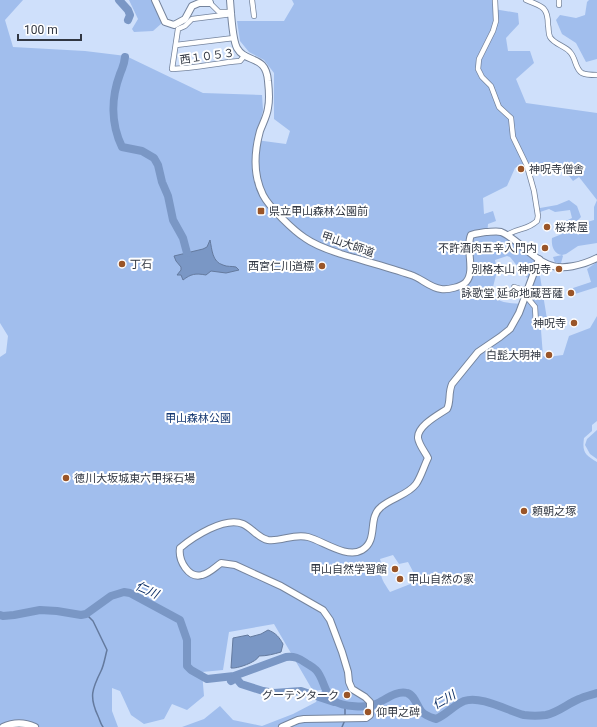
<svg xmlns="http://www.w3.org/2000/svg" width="597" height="727" font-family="Roboto,'Noto Sans JP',sans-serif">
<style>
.green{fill:#a1beed;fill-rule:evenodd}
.water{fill:#7a97c5;stroke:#647a9e}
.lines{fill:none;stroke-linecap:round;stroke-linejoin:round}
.stream{stroke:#647a9e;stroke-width:1.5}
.river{stroke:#7a97c5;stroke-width:8}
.street-casing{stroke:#75849d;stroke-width:6}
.secondary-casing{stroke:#75849d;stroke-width:8}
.street{stroke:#fff;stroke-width:4.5}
.secondary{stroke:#fff;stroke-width:6}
.poi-dot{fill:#9a5528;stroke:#fff;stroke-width:1.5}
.labels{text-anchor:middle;stroke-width:4;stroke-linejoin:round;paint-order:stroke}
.street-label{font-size:11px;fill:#313742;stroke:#fff}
.poi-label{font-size:11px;fill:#313742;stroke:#fff;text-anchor:start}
.park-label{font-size:11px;fill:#163972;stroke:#fff}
.water-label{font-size:12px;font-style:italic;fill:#0b2e66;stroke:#fff}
</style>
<rect width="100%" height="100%" fill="#cfe0fb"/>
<g class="green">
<path d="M0,0H23L5,20L13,47L85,51L126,56L203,93L262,95L263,110L256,140L286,144L290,131L274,119V73L264,60L249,52L240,41L237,21H284L294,4L292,0H492L494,9L518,13L519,24L506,38L508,51H530L534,63L516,79L526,103L597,113V243L578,246L566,254L562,255L563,256L561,263H555L553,257L562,255C554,254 551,246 552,238L562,234C565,223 560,223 572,218L570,210L555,212L549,209L540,212V208L557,205L569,200L577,206L581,217L578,220L581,224L594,220V207L597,200L579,177L573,181L566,172L554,164L530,171L527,162L515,168L507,186L483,198L484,214L493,211L496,221L488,224L487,236L500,234L504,236L535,258V261L529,277L527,278L510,257L507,256L495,260L497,271L492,291C494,304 512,303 523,304L537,270H539L547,319L541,330L543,356L547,357L563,355L569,336L590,328L597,316V421L592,425V431L584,438C582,452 585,455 597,462V727H182L204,719L220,706L233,720L262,726L293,714L316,702L322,690L313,691L274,624L229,632L223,670L202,672L204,696L187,710L172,704L164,719L144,724L131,715L120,691L112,688V711L118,727H0V357L6,353L8,336L0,323ZM393,555L399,564L408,562L418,581L390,592C385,584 378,576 382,566L380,559Z"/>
<path d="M129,0H152L162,23L153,31L134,32L132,29L138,19Z"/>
<path d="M589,0H597V59L586,62L576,43L562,34L556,20L560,15L576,18L585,15L587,2Z"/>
<path d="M597,262V287L575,294L572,290L573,288L591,282L587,269Z"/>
<path d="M597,430V459L590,454L585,445L587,439Z"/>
</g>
<g class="water">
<path d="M210,240C212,249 212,262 223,265C227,267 232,266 236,267L239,270L226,273L211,271L206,275C195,273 191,274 183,280L181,275H177L181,270V267L176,261L174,256L203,249L207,247Z"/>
<path d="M268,630C276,633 279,637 283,644L281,652C274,654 267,656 259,656C257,662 237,669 231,668L233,638L248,635L250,637L261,634Z"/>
</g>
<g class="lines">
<g class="stream">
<path d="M86,614L93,621L107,650C105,657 104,665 101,671C92,689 89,697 98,716C100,720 100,723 103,727"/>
<path d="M343,705L345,707V716"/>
<path d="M342,727L345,720"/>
</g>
<g class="river">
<path d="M119,0L128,10L130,15L128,20"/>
<path d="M125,57C124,66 123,66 120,74C111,98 111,124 122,147L142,151L154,158L158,165L162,182L168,196L173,220L183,238L187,253"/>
<path d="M0,615L3,616L14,615L40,610L57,611L81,615L86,614L111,596L124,592L130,593L180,620L187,640V666L191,670L207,679L234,676L286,657C294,656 299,658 306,663C309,665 313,667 316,670C324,678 324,694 334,701C343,707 367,708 376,704C385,700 397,690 407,693C415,695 417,707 422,712C426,716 430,717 436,719C446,715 454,705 464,701C481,695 508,711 524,715C531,716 539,716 546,715C559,712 567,704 579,699C585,696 591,695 597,693"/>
<path d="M231,681L236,678L241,684L263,691L274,693L301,691L334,702"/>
</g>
<g class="street-casing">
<g id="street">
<path d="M210,0V3L219,12H228"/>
<path d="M252,0L254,16"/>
<path d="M495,0L496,21L493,31L479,59L478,69L482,77L491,86L499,107L511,118L513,137L527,166L534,191L538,216L537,221C526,231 519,227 507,235"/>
<path d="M526,0C542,6 548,7 548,25C549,29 548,33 550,37C554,44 565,46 570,52C576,58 575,69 582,73C586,75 592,75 597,75"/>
<path d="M559,0V5"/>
<path d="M232,14L192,19L185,26L178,29L172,69C195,68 217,63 240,61L245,55"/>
<path d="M176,45L234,38"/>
<path d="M514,287L527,291"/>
<path d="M526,296L535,307L536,324"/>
</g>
</g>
<g class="secondary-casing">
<g id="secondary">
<path d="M155,0L165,22L174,25L185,19L192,6L199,3H210"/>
<path d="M230,0C231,11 232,39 237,48C246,64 266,54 268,81C269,90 270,99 268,108C267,116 263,123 260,131C254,153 253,175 263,195C269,207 294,231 305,238C316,246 329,250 341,254C364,261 388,267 411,275C421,278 430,288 441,289C448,290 461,287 466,282C476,271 465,248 471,235C476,233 480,233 486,232C490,232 497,231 501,232C515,237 532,258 547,264C562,271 583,265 597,258"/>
<path d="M3,727C14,722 24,722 35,727"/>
<path d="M282,727L298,720L304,719L366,718L370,715V702L365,697L352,689L349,682L348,672L342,652L330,620L323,610L281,586L235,565L221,563C215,567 210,573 202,575C189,579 178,561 180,548C193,537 225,516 243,524C252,528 258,538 268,540C281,542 294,533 308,537C323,541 347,559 362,550C379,540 367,518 381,507C391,498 408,495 416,484C421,477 424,466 428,458C425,452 419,445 418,438C417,426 438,415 447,409C451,402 448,393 452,384L478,352L500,337L510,329L519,313L539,259"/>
</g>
</g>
<use href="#street" class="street"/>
<use href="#secondary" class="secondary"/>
</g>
<g class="poi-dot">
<circle cx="521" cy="169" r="4"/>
<rect x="257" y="207" width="8" height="8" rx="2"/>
<circle cx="547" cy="227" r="4"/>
<circle cx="545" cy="248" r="4"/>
<circle cx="122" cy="264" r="4"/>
<circle cx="322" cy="266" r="4"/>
<circle cx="559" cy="269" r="4"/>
<circle cx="571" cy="293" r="4"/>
<circle cx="574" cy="323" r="4"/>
<circle cx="549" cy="355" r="4"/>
<circle cx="66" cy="478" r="4"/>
<circle cx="524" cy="511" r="4"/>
<circle cx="395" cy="569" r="4"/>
<circle cx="400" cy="579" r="4"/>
<circle cx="347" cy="695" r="4"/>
<circle cx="368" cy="712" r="4"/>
</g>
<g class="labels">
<g class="street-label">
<text transform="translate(207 56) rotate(-8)" y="4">西１０５３</text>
<text transform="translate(348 244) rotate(19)" y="4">甲山大師道</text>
</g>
<g class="poi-label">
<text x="529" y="173">神呪寺僧舎</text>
<text x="269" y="215">県立甲山森林公園前</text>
<text x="555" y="231">桜茶屋</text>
<text x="537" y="252" text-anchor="end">不許酒肉五辛入門内</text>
<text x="130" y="268">丁石</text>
<text x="314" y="270" text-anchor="end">西宮仁川道標</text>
<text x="551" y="273" text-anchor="end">別格本山 神呪寺</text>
<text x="563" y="297" text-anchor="end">詠歌堂 延命地蔵菩薩</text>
<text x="566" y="327" text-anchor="end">神呪寺</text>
<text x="541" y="359" text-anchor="end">白髭大明神</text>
<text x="74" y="482">徳川大坂城東六甲採石場</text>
<text x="532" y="515">頼朝之塚</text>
<text x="387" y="573" text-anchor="end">甲山自然学習館</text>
<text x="408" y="583">甲山自然の家</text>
<text x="339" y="699" text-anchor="end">グーテンターク</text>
<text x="376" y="716">仰甲之碑</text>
</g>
<g class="park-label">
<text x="198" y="422">甲山森林公園</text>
</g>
<g class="water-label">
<text transform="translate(147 590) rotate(24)" y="4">仁川</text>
<text transform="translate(444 700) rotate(-30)" y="4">仁川</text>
</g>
</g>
<path d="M18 34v6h63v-6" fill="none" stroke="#313742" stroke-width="2"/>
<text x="24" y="34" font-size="12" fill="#313742" stroke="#ffffff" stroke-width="3" paint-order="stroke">100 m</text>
</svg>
